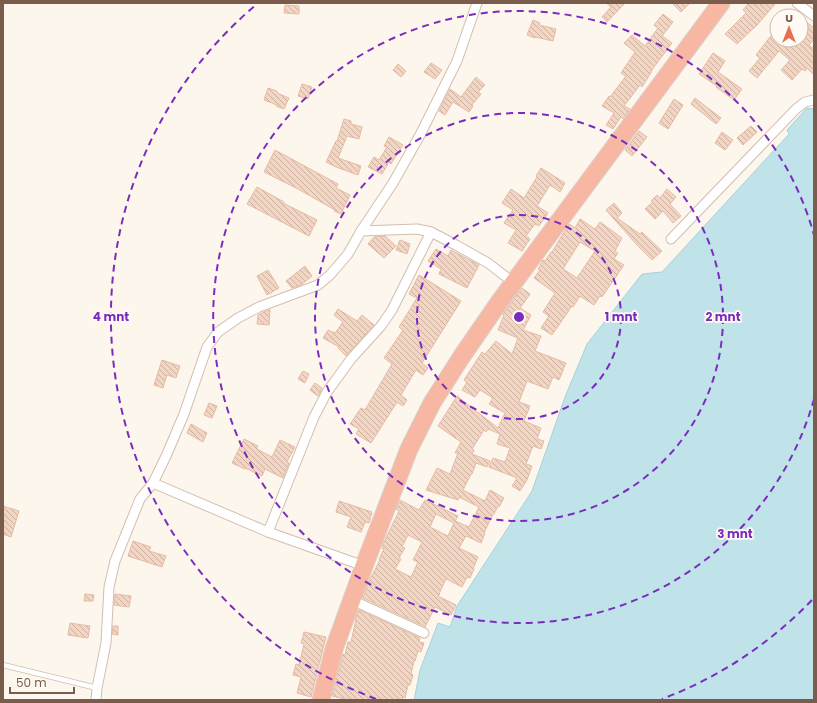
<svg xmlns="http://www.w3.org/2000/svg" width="817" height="703" font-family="Poppins,sans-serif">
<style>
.water{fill:#bfe3e8;stroke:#a5d3da}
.building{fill:url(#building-back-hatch);stroke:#e6bba3;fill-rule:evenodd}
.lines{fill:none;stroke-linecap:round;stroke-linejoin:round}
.lane-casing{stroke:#d1beb0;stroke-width:6}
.street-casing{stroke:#d1beb0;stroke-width:11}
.highway-casing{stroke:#dad1cd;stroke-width:19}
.lane{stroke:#fff;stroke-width:4.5}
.street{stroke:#fff;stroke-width:9}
.highway{stroke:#f7b7a3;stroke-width:17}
.ring{fill:none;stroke:#7b2cbf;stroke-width:2;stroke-dasharray:7 5}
.centre{fill:#7b2cbf;stroke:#fffaf3;stroke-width:2}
.ring-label{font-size:12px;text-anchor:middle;font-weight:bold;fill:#7b2cbf;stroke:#fffaf3;stroke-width:3.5;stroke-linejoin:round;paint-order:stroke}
</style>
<defs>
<pattern id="building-back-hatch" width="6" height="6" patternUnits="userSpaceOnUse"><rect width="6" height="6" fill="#f3d5c3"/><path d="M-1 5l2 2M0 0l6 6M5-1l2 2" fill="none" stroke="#cab0a1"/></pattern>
</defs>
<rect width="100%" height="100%" fill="#fdf6ec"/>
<path class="water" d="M807,108L814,109V700H414L420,670L438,623L450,627L457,606L532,491L565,397L587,344L642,274L662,272L789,134L787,130Z"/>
<g class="building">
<path d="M606,3H625L607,22L602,17L611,7Z"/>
<path d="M672,3H690L681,12Z"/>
<path d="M749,3H776L758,24L737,44L725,34L746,13L743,10Z"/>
<path d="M285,5L299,6V14L284,13Z"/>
<path d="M663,14L673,22L662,36L672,43L651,71H652L642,87L640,85L624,106L630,109L623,119L621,117L613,129L606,125L614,113L602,106L609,96L610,97L626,76L621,73L635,52L624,43L632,35L645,46L658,28L654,25Z"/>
<path d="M801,18L814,28V39L809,45L814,49V75L807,68L805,71L802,69L792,80L781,70L790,60L779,51L757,78L749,71L760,58L756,55L777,28V40H801Z"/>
<path d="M533,20L540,23L539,25L556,29L553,41L535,37V38L527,35Z"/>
<path d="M713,53L725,61L718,72L742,89L734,100L716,87L717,86L699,74Z"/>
<path d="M431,63L442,70L435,79L424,72Z"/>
<path d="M398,64L406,71L401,77L393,70Z"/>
<path d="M476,77L485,85L478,92L481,94L472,105L473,106L469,112L453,102L445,115L439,111L450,89L461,97Z"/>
<path d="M302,84L312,87L308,99L298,96Z"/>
<path d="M268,88L277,91V93L289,98L284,109L276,106L277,105L264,100Z"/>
<path d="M695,98L721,118L716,124L691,104Z"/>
<path d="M674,99L683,105L668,129L659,123Z"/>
<path d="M344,119L351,121V124L362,127L359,139L347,136L338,158L361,166L358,175L336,167L326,162L336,141H337Z"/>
<path d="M751,126L757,132L743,145L737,138Z"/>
<path d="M639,131L647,137L632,156L625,150Z"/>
<path d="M722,132L733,140L725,150L715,143Z"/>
<path d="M389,137L403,145L391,164L389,162L382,174L368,167L374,157L379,160L387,147L384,146Z"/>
<path d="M275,150L338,184L336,188L350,195L341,214L334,211L335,210L298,189L264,172Z"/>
<path d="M541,168L565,183L560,192L550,185L537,206L548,213L539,226L535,224L526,236L530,239L522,251L508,243L516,230L504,223L513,210L502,203L511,189L524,198L537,177L536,176Z"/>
<path d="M257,187L284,202L283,203L317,220L309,236L247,204Z"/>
<path d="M667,189L676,197L670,204L681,216L673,223L663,211L655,219L645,209L653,202L651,201L657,195L660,198Z"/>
<path d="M614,203L622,213L617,218L640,234L642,232L662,251L652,260L638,246L606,210Z"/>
<path d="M580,219L595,229L600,222L622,238L615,251L618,253L614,259L624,265L602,297L600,296L594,305L580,296L573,307L572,306L552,335L541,328L549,316L543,312L555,293L534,278L540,270L538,269L543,260L545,261L551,252H552L569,224L575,228ZM580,242L595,251L577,278L563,269Z"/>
<path d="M385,236L396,246L384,258L368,244L374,237Z"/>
<path d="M400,240L410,244L407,254L396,250Z"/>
<path d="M436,249L448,256L451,250L479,265L467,288L439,274L441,269L428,261Z"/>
<path d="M305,266L312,276L301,285L292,288L286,281Z"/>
<path d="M268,270L279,288L267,295L257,276Z"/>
<path d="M419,275L461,301L422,363L428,368L423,375L416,370L401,395L407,400L403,406L397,402L371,443L356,434L359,429L350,424L361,408L365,410L392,364L384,358L403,330L399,327L417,298L409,294Z"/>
<path d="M522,288L530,294L520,308L531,315L523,330L541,336L535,351L566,363L559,380L553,377L548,389L527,381L519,402L530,406L524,421L541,428L537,439L544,441L541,449L533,446L526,464L532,466L527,480L520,491L512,486L517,478L489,467L493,458L505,462L510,448L497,444L500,434L488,429L486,432L484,430L472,449L474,450L472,454L490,461L487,467L476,463L472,474H471L463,490L485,501L490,490L504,498L499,507L498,506L494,514H493L484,533H485L481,543L466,536L459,548L478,557L473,569H474L470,578L467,577L462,587L446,579L439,594H440L438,596L456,605L451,615L435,607L425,627L424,626L363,598L369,581L380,560L379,559L384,549L382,548V546L399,511L396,509L400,500L419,510L425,500L458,516L455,521L469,527L479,507L459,497L458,500L426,490L437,468L450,474L458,453H455L461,442L438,426L457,396L498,428L505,413L489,404L493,398L480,390L475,397L462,390L467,382L464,380L482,352L485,354L496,341L512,354L518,338L498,330L504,315L503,314ZM436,514L454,523L448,536L430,527ZM408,535L422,542L413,560L418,562L411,577L395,569L401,559L399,558L405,548L402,547Z"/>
<path d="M338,309L357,321L362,315L374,325L346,356L338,348L339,347L323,338L328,330L335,333L343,322L334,315Z"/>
<path d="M268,310H270L269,325L257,324L258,315Z"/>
<path d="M162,360L180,366L176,378L167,375L163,388L154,385Z"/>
<path d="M303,371L309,374L305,383L298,379Z"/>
<path d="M315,383L322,388L318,396L310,390Z"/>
<path d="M209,403L217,406L212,418L204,415Z"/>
<path d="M191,424L207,433L203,442L187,433Z"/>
<path d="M244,439L258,446L257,449L272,457L280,440L295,447L287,462L289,463L283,478L265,469L262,476L245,468V469L232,463Z"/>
<path d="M339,501L372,512L369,523L365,522L361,532L347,527L351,517L336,512Z"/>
<path d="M3,506L19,511L11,537L3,534Z"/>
<path d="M133,541L151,547L149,551L166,556L162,567L128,556Z"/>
<path d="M85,594L94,595L93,601H84Z"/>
<path d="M115,594L131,596L129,607L114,605Z"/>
<path d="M359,610L420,638L419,642L424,643L421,652L418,651L415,661H414L411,674L413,675L410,685H408L405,698L403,697L402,700H348L332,696L343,654L345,655L348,642H351L356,619H355Z"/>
<path d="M70,623L90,626L88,638L68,635Z"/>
<path d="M113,626H118V635L112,634Z"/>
<path d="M304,632L326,637L311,697L297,693L301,677L293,675L296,664L299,665L304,644L301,643Z"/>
</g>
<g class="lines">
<g class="lane-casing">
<path id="lane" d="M3,665L97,688"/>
</g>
<g class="street-casing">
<g id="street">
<path d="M797,3L814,16"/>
<path d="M361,231L417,229L431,232L456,245L488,263L514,283"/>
<path d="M671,239L796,109L805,102L814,100"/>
<path d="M153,483L268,532L364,566"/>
<path d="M268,532L314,417L327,392L351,359L381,326L392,310L431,232"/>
<path d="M352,600L424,633"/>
<path d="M96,700L97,688L106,643L109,587L115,561L140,499L153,483L167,454L184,414L207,347L218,332L238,318L259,307L318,285L330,275L348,254L361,231L393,183L420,135L457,61L477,3"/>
</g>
</g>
<g class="highway-casing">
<path id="highway" d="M321,700L334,649L364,566L409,449L432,403L462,356L500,301L721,3"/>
</g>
<use href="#lane" class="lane"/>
<use href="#street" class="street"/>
<use href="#highway" class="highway"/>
</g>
<g class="ring">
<circle cx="519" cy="317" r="102"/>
<circle cx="519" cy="317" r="204"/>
<path d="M814 399A306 306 0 1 1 814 235"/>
<path d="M812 600A408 408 0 0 1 662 699M376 699A408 408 0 0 1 257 4"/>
</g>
<circle cx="519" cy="317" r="6" class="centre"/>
<g class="ring-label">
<text x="621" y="321">1 mnt</text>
<text x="723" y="321">2 mnt</text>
<text x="111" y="321">4 mnt</text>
<text x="735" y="538">3 mnt</text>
</g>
<rect width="817" height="703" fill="none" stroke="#7a5c4d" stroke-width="8"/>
<g transform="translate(789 28)"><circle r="19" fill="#fffaf3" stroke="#cabbb1"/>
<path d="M0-3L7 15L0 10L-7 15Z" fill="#e76f51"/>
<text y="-6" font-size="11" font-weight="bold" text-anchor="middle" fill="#7a5c4d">U</text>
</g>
<path d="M10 687v6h64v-6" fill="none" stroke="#7a5c4d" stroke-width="2"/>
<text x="16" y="687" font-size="12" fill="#7a5c4d" stroke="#fffaf3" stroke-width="3" paint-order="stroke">50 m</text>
</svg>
